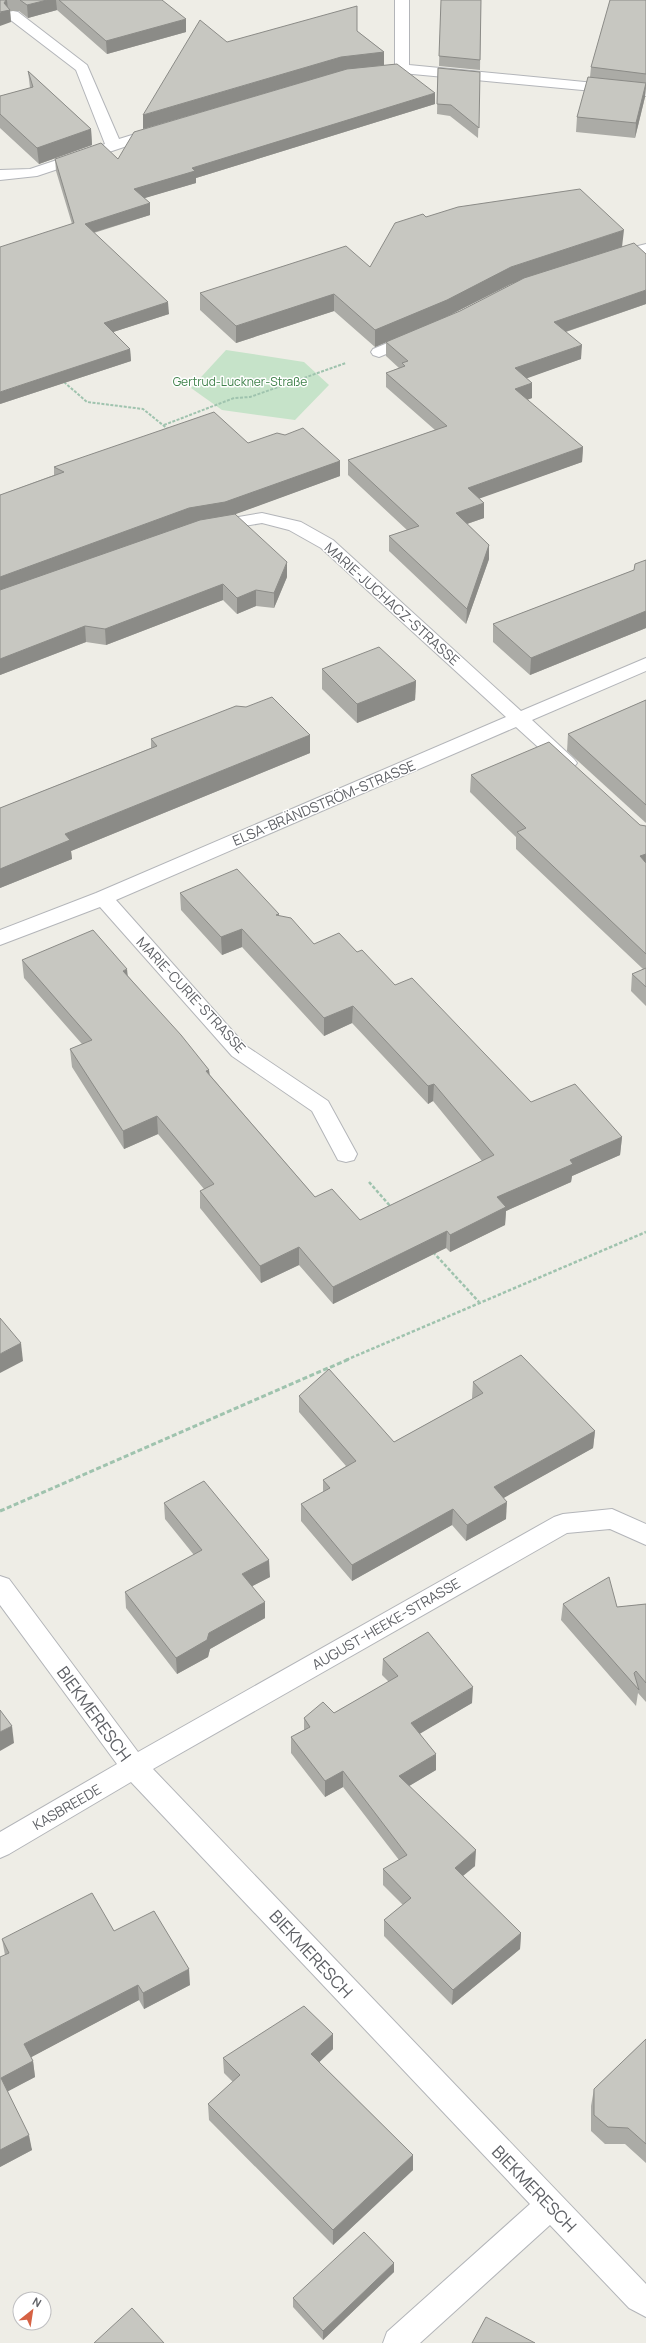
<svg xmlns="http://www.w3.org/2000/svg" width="646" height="2343" font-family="Manrope,sans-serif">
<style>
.green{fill:#c6e3c9}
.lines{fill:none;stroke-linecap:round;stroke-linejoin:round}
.street-casing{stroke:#b3b5b9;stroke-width:2}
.path-far2{stroke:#9fc3ae;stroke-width:2;stroke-dasharray:3 1.5;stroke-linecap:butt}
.path-far1{stroke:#9fc3ae;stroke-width:2.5;stroke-dasharray:3.5 2;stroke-linecap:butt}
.path{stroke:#9fc3ae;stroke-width:3;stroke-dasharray:5 2.5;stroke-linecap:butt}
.street{fill:#fff;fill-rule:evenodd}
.wall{fill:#ababa6;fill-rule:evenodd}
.shaded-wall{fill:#8b8b87}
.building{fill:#c7c7c1;stroke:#8b8b87}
.labels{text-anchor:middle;stroke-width:3;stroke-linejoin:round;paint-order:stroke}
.far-park-label{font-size:12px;fill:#40824b;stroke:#fff}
.street-label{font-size:14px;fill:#5e6065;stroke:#fff}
.near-street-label{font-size:17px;fill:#5e6065;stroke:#fff}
</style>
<rect width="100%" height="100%" fill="#eeede6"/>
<path class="green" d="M226,350L304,362L329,385L295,420L222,410L191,388Z"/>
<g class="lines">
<g class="street-casing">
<g id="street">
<path d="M395,0H409V65L646,88V96L402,73L369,75L367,72L369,69L395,65Z"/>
<path d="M13,11L18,12L87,65L119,139L158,127L165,131L163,134L37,176L0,180V170L30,169L105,144L76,70L8,18L6,15L8,12Z"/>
<path d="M646,244V254L612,262L606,260L604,257L606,254Z"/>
<path d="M414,332L420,334L422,337L420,340L379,357L373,355L371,352L373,349Z"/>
<path d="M262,513L301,522L333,540L521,711L646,658V671L532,720L574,759L577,763L574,767L567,769L560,767L516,727L116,900L246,1046L328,1101L357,1154L354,1160L346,1162L338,1160L312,1111L232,1056L100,907L0,945V930L96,893L506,717L321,548L289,530L262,523L215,531L209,530L206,526L209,522L215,521Z"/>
<path d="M612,1509L646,1524V1545L610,1529L567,1533L153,1769L646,2284V2317L629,2308L550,2225L420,2343H383L387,2332L530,2204L131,1782L9,1854L0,1858V1832L117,1764L0,1605V1576L9,1579L138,1752L554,1517L563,1514Z"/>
</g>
</g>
<g class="path-far2">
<path d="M64,382L87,402L143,409L169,430"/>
<path d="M164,425L234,398L250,397L346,363"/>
</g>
<g class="path-far1">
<path d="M369,1182L391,1207"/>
<path d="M433,1252L479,1302"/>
<path d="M346,1360L646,1232"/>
</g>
<path class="path" d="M0,1511L349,1359"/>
<use href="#street" class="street"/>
</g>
<g class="wall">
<path d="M0,0H162L186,32L107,54L57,10L28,18L19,11H10L11,22Z"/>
<path d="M441,0H481L480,70L439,66Z"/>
<path d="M646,0V88L645,97L635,138L576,132L577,117L590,77L591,67Z"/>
<path d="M357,31L384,52V65L435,104L196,178V183L144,198L150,203V215L94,233L169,314L113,332L130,349L131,361L0,404L72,224L56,171L55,159H118L344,70L341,71L143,129L227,42Z"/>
<path d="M438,68L480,72L478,138L450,116L437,114Z"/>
<path d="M28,71L91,129L92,145L39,164L0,128V96L30,88Z"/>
<path d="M426,217L623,247L646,304L566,332L581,359L526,378L532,383V398L527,400L583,447L582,462L479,498L484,518L467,524L489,545V559L466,624L389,551V536L407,530L348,475V460L435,430L386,387V373L399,368L386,356V342L375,347L334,311L236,343L200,310V293L370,267ZM519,281L460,311L446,317L511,284Z"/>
<path d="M248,443L340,461V476L235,514L287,577L274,608L256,606L237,614L223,600L106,645L86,642L0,675V495L54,475V467Z"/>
<path d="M646,560V628L530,675L493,642V624L634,570Z"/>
<path d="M322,669L416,681L415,700L357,723L322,689Z"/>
<path d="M646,700V823L567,751L568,734Z"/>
<path d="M310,735V753L71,851L72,859L0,888V808L151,748V739Z"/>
<path d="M471,775L640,825L646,826V1006L631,991L632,974L643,969L516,849V837L470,792Z"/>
<path d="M180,893L279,914V916L314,944L357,952L531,1102L622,1137L620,1155L572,1176L571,1182L506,1211L505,1225L450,1252L446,1248L333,1304L299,1265L261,1283L200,1208V1191L204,1189L158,1134L124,1149L72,1067L70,1049L82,1044L24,978L22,960L128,976L209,1070L210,1075L315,1197L360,1220L482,1161L433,1101L428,1104L352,1023L324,1036L242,947L222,955L181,910Z"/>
<path d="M473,1382L595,1431L593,1448L503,1498L506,1519L466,1541L452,1525L352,1581L301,1521V1504L323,1492V1480L346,1466L299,1412V1396L394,1442L472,1399V1398Z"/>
<path d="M164,1503L270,1577L252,1586L265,1618L210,1649L208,1657L177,1674L126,1608L125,1592L194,1555L165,1519Z"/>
<path d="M563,1604L617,1607L646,1604V1702L638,1693L636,1706L561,1620Z"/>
<path d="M383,1659L472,1703L420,1733L436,1770L409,1786L475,1866L463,1876L521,1933L520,1949L452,2005L384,1936V1920L403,1905L383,1885V1869L399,1860L343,1787L325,1797L291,1753V1737L304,1730V1718L334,1713L389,1682L382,1675Z"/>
<path d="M114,1931L190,1985L144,2009L139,2000L31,2057L33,2061L35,2077L7,2091L32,2150L0,2167L5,1955L2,1939Z"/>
<path d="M333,2034V2049L319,2062L413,2155V2170L333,2245L209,2120L208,2104L233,2082L224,2073L223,2058Z"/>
<path d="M646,2039V2163L625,2144H605L591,2131V2106L594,2089Z"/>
<path d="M394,2263V2272L323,2340L293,2307V2298Z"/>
</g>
<g class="shaded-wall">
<path d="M6,0H7L8,10H10L11,22L0,26V13Z"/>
<path d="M47,0H56L57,10L28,18L27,5Z"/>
<path d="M186,19V32L107,54L106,41Z"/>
<path d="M384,52V65L341,71L143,129V115L341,57Z"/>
<path d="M646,84L645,97L635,138L636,123Z"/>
<path d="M435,93V104L196,178V183L135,201L134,189L192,168Z"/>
<path d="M91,129L92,145L39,164L37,148Z"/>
<path d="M150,203V215L85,235V224Z"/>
<path d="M624,230L622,247L511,284L446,317L375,347V330L511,267Z"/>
<path d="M646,290V304L553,336L554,322Z"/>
<path d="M334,294V311L236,343V326Z"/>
<path d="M168,302L169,314L104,335V323Z"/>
<path d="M582,345L581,359L514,383L515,368Z"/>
<path d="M130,349L131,361L0,404V392Z"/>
<path d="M532,383V398L515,404V389Z"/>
<path d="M583,447L582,462L467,503L468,488Z"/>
<path d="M340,461V476L225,518L0,593V577L189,508Z"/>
<path d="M484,503V518L455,528L456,513Z"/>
<path d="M489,545V559L466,624L467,609Z"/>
<path d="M287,562V577L274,608V593Z"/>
<path d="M223,584V600L106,645L105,629Z"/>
<path d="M256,590V606L237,614V598Z"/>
<path d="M646,611V628L530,675L531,658Z"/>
<path d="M85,626L86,642L0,675V659Z"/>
<path d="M416,681L415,700L357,723V704Z"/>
<path d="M310,735V753L71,851L72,859L0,888V869L65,834Z"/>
<path d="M646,854V870L640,856Z"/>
<path d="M242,929V947L222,955L221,937Z"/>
<path d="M127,969L129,987L123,971Z"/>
<path d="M353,1006L352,1023L324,1036V1018Z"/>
<path d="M209,1070L210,1087L206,1071Z"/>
<path d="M434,1084L433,1101L428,1104V1086Z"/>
<path d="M157,1116L158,1134L124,1149L123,1131Z"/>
<path d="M622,1137L620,1155L572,1176L571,1182L506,1211L505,1225L450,1252V1235L497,1197L570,1160Z"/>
<path d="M447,1231L446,1248L333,1304V1287Z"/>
<path d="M299,1247V1265L261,1283L260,1266Z"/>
<path d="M21,1343L23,1361L0,1373V1354Z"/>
<path d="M595,1431L593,1448L493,1504L494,1487Z"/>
<path d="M507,1502L506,1519L466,1541L467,1525Z"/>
<path d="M453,1509L452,1525L352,1581V1565Z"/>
<path d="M269,1560L270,1577L243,1591L242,1574Z"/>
<path d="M265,1602V1618L210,1649L208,1657L177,1674L176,1658L209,1633Z"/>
<path d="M473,1687L472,1703L411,1739V1723Z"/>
<path d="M12,1726L14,1743L0,1751V1732Z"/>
<path d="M436,1754V1770L399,1792V1776Z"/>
<path d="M343,1771V1787L325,1797V1781Z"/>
<path d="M476,1850L475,1866L454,1883L455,1868Z"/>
<path d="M521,1933L520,1949L452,2005L453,1990Z"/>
<path d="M189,1969L190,1985L144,2009L143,1993Z"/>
<path d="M138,1985L139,2000L26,2060L24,2044Z"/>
<path d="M333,2034V2049L311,2070V2054Z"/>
<path d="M33,2061L35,2077L3,2094L1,2078Z"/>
<path d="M29,2135L32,2150L0,2167V2150Z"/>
<path d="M413,2155V2170L333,2245V2230Z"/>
<path d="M394,2263V2272L323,2340V2331Z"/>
</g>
<g class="building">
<path d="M0,0H6L4,3L10,10L0,12Z"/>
<path d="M20,0H47L27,5Z"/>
<path d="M59,0H162L186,19L106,41Z"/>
<path d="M441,0H481L480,60L439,56Z"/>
<path d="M610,0H646V74L591,67Z"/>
<path d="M357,6V31L384,52L341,57L143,115L200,20L227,42Z"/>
<path d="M397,64L435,93L192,168L195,171L134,189L150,203L85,224L168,302L104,323L130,349L0,392V247L74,223L55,159L101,143L118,159L134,132L347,69Z"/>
<path d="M438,68L480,72L479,128L451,105L437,104Z"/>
<path d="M28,71L91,129L37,148L0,114V96L33,87Z"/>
<path d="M588,77L646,83L636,123L577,117Z"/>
<path d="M580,189L624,230L511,267L447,300L375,330L334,294L236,326L200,293L346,246L370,267L395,223L423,214L426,217L458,207Z"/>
<path d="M634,243L646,254V290L554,322L582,345L515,368L532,383L515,389L583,447L468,488L484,503L456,513L489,545L467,609L389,536L419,526L348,460L447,426L386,373L405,366L402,363L408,361L386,342L460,311L524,278Z"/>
<path d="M214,412L248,443L277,433L285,435L303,428L340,461L225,502L189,508L0,577V495L64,472L54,467Z"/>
<path d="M235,514L287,562L274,593L256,590L237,598L223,584L105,629L85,626L0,659V590L200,520Z"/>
<path d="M646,560V611L531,658L493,624L634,570L635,564Z"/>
<path d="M379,647L416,681L357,704L322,669Z"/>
<path d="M272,697L310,735L65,834L70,840L0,869V808L157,746L151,739L236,706L246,707Z"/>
<path d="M646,700V805L568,734Z"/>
<path d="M549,742L640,825L646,826V854L640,856L646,863V954L517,832L526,828L471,775Z"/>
<path d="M237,869L279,914L276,915L291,918L314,944L339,933L357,952L362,950L395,985L412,978L531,1102L575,1084L622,1137L570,1160L573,1164L497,1197L506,1207L450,1235L447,1231L333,1287L299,1247L260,1266L200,1191L214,1184L157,1116L123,1131L70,1049L92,1040L22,960L93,930L127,969L123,971L181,1035L209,1070L206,1071L315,1197L332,1189L360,1220L494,1155L434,1084L428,1086L353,1006L324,1018L242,929L221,937L180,893Z"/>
<path d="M646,968V987L632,974Z"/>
<path d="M0,1318L21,1343L0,1354Z"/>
<path d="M521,1355L595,1431L494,1487L507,1502L467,1525L453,1509L352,1565L301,1504L330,1488L323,1480L356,1461L299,1396L329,1369L394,1442L483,1393L473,1382Z"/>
<path d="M204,1481L269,1560L242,1574L265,1602L209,1633L207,1640L176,1658L125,1592L202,1550L164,1503Z"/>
<path d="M609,1577L617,1607L646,1604V1683L636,1671L634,1673L639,1690L563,1604Z"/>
<path d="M428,1632L473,1687L411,1723L436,1754L399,1776L476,1850L455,1868L521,1933L453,1990L384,1920L411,1898L383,1869L407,1855L343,1771L325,1781L291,1737L310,1727L304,1718L323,1702L334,1713L398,1676L383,1659Z"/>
<path d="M0,1710L12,1726L0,1732Z"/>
<path d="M92,1893L114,1931L154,1911L189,1969L143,1993L138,1985L24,2044L33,2061L1,2078L29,2135L0,2150V1957L9,1953L2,1939Z"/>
<path d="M304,2006L333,2034L311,2054L413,2155L333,2230L208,2104L240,2075L223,2058Z"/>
<path d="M646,2039V2144L628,2128L608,2127L594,2115V2089Z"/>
<path d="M364,2232L394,2263L323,2331L293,2298Z"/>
<path d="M132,2308L164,2343H94Z"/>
<path d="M486,2317L535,2343H472Z"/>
</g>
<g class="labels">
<g class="far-park-label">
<text x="240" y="386">Gertrud-Luckner-Straße</text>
</g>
<g class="street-label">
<text transform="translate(392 604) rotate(42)" y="5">MARIE-JUCHACZ-STRASSE</text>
<text transform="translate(324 803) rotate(-23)" y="5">ELSA-BRÄNDSTRÖM-STRASSE</text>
<text transform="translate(191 995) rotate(47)" y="5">MARIE-CURIE-STRASSE</text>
<text transform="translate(386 1624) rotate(-30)" y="5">AUGUST-HEEKE-STRASSE</text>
<text transform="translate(67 1807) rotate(-30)" y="5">KASBREEDE</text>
</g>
<g class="near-street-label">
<text transform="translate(94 1714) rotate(54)" y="6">BIEKMERESCH</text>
<text transform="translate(311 1954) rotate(47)" y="6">BIEKMERESCH</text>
<text transform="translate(534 2189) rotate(46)" y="6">BIEKMERESCH</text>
</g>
</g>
<g transform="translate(32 2311) rotate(30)"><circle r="19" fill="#ffffff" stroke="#bfbfc1"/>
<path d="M0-3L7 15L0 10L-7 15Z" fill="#d66244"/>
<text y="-6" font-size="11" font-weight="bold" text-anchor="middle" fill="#5e6065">N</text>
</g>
</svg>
